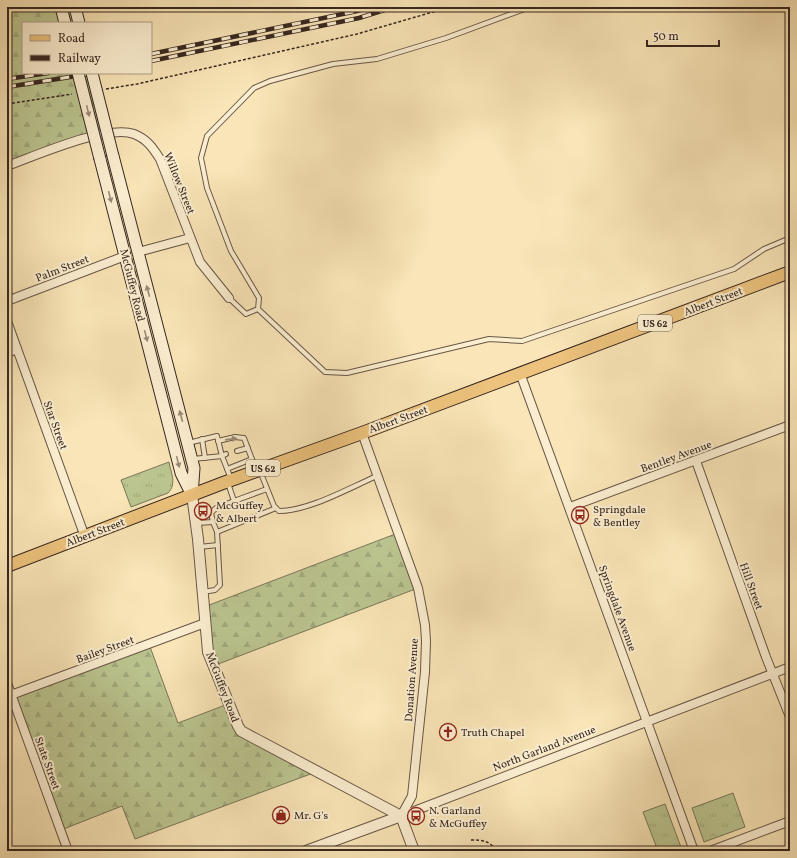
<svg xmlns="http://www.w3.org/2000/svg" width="797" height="858" font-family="Vollkorn,serif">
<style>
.grass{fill:url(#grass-tufts);stroke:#797658}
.forest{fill:url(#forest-firs);stroke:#797658}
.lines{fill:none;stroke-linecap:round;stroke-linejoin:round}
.stream{stroke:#758278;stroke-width:3}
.service-casing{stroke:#685646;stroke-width:6}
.minor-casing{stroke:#685646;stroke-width:10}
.tertiary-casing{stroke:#685646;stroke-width:12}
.secondary-casing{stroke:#372720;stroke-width:13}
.primary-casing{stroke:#372720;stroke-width:14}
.path{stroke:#372720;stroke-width:1.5;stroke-dasharray:3 2;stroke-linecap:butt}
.service{stroke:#fbeed0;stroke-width:4}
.minor{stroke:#fbeed0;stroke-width:8}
.tertiary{stroke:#fbeed0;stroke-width:10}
.secondary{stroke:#fbeed0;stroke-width:11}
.primary{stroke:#ecc27c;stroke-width:12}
.rail-casing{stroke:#372720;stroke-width:4.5}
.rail{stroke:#fbeed0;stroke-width:3;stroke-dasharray:9;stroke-linecap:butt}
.secondary-bridge-casing{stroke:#372720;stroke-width:13;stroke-linecap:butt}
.secondary-bridge{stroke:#fbeed0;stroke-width:11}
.oneway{fill:#998a78}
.labels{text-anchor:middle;stroke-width:4;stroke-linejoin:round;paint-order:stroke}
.shield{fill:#fbeed0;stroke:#726355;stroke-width:1}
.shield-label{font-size:10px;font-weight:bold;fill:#372720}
.street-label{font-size:11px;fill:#372720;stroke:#fbeed0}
.poi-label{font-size:11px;fill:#372720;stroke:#fbeed0;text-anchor:start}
</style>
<defs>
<pattern id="grass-tufts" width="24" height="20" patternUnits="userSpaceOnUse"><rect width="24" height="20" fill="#bbc590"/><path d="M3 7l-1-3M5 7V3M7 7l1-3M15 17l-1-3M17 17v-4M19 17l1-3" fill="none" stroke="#a1a97c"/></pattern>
<pattern id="forest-firs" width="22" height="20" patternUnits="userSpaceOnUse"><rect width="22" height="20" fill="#bbc590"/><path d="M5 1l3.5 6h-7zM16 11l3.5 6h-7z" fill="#a1a97c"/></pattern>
</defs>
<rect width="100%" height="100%" fill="#f9e5b7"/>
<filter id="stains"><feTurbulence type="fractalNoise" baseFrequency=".005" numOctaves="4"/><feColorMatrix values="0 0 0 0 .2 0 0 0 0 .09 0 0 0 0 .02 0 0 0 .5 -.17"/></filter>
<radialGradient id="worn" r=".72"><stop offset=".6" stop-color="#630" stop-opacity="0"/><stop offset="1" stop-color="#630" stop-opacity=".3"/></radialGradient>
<g class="grass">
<path d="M169,462C171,473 177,484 168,493L131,507L121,480Z"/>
<path d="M733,793L745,827L704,842L692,808Z"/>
<path d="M665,804L682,850L681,851H658L643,812Z"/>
</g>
<g class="forest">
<path d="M29,7H74L79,23H23V73H92L108,134L7,166V12Z"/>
<path d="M398,533L418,588L213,666L204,607Z"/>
<path d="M149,644L178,723L228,704L238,726L316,772L135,839L122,806L61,830L11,695Z"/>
</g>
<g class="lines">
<path class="stream" d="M7,11L28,7"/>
<g class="service-casing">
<g id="service">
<path d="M229,298L246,314L258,309L259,298L231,251L207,188L201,158L207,136L254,88L270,81L333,64L377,59L446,38L530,7"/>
<path d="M258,309L325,372L347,373L489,339L522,341L734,269L764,249L790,238"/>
<path d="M202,439L205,458"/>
<path d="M218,441L235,437L244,438L256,470"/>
<path d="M188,443L217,436L222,456L193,459"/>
<path d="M237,451L248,448"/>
<path d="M226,454L222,456L231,479"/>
<path d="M227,469L252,459"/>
<path d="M260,471L274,506L279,511C309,511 349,488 377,476"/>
<path d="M228,483L234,501L267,489"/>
<path d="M234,501L216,508L211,513L213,522L217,532L276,508"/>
<path d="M197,523L213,522"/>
<path d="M199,547L218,545"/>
<path d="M203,592L215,590L220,585L217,532"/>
</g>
</g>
<g class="minor-casing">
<g id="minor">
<path d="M7,166C35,156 107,124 134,134C147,139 153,148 160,159L200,262L229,298"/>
<path d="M138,252L190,238"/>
<path d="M7,301L125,256"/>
<path d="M7,321L85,537"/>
<path d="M7,353L17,349"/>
<path d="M520,373L694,851"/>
<path d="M362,433L418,588L425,625L426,641L425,672L412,796L401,816"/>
<path d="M696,461L766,657L790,717"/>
<path d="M570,507L790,425"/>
<path d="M7,683L68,851"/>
<path d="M11,695L205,623"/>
<path d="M401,816L790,667"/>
<path d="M710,851L790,821"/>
</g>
</g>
<g class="tertiary-casing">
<g id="tertiary">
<path d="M192,495L198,539L208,652L238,726L241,731L254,738L401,816L414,851"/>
<path d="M306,851L401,816"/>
</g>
</g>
<g class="secondary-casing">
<g id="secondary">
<path d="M61,7L65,23"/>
<path d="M75,7L79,23"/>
<path d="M113,156L194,468L192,495"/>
<path d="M100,159L181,473L192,495"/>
</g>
</g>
<g class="primary-casing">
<path id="primary" d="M7,566L223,483L362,433L790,272"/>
</g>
<g class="path">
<path d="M106,89L137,84L357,34L450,7"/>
<path d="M7,104L72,94"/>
<path d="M471,840C483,840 490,841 497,851"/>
</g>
<use href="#service" class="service"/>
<use href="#minor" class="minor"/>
<use href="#tertiary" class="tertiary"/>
<use href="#secondary" class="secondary"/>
<use href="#primary" class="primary"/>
<g class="rail-casing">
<g id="rail">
<path d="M151,54L357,11L370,7"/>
<path d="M151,61L359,18L394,7"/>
<path d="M7,79L48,73"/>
<path d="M7,87L95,73"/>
</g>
</g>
<use href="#rail" class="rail"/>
<g class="secondary-bridge-casing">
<g id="secondary-bridge">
<path d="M78,73L100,159"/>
<path d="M92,73L113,156"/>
</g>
</g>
<use href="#secondary-bridge" class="secondary-bridge"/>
</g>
<defs><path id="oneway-solid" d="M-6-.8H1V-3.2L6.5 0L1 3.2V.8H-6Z"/></defs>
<g class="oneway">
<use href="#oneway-solid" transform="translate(88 111) rotate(76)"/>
<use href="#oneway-solid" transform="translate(110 197) rotate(76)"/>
<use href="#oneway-solid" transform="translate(148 291) rotate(-105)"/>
<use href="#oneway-solid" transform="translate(146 336) rotate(76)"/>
<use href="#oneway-solid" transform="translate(181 416) rotate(-105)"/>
<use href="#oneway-solid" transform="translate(231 439) rotate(-8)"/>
<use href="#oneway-solid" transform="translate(178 462) rotate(76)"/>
</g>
<defs>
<g id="bus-ring" transform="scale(0.9)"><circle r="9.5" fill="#fbeed0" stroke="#8f2418" stroke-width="1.5"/><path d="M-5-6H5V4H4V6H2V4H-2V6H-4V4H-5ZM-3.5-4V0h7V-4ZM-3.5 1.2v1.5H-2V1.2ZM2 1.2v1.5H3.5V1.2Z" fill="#8f2418"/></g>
<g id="church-ring" transform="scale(0.9)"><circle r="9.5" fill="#fbeed0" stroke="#8f2418" stroke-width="1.5"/><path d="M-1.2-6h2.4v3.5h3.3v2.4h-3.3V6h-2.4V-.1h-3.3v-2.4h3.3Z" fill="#8f2418"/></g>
<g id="shop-ring" transform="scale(0.9)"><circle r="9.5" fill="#fbeed0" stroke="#8f2418" stroke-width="1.5"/><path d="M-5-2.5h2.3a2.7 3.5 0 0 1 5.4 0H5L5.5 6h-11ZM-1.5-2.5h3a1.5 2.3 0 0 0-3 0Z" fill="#8f2418"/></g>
</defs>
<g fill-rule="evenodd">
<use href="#bus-ring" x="203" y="511"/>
<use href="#bus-ring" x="580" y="515"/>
<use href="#church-ring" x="448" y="732"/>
<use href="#shop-ring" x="281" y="815"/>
<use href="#bus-ring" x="416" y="816"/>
</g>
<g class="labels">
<g class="shield">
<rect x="638" y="315" width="34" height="16" rx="3"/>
<rect x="246" y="460" width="34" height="16" rx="3"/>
</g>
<g class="shield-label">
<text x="655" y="327">US 62</text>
<text x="263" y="472">US 62</text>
</g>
<g class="street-label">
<text transform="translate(180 183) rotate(68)" y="4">Willow Street</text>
<text transform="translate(62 268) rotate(-21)" y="4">Palm Street</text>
<text transform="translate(133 285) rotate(76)" y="4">McGuffey Road</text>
<text transform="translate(713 301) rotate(-21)" y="4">Albert Street</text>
<text transform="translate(398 419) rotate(-20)" y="4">Albert Street</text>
<text transform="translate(56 425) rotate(70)" y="4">Star Street</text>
<text transform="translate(676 456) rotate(-20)" y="4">Bentley Avenue</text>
<text transform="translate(95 532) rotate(-21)" y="4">Albert Street</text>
<text transform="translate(752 586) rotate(70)" y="4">Hill Street</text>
<text transform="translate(618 608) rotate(70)" y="4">Springdale Avenue</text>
<text transform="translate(105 649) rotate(-20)" y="4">Bailey Street</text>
<text transform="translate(411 680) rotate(-86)" y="4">Donation Avenue</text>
<text transform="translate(223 687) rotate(69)" y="4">McGuffey Road</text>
<text transform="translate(544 748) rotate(-21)" y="4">North Garland Avenue</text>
<text transform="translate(48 763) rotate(70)" y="4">State Street</text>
</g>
<g class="poi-label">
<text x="216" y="509">McGuffey<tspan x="216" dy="13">&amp; Albert</tspan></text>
<text x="593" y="513">Springdale<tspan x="593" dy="13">&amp; Bentley</tspan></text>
<text x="461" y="736">Truth Chapel</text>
<text x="429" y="814">N. Garland<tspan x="429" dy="13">&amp; McGuffey</tspan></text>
<text x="294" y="819">Mr. G's</text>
</g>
</g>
<rect width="797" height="858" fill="none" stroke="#f9e5b7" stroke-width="24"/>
<rect x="8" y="8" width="781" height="842" fill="none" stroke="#372720" stroke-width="2"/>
<rect x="12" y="12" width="773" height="834" fill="none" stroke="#372720"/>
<rect x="22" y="22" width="130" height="52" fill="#fbeed0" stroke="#ad9e8a"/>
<rect x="30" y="35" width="20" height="6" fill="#ecc27c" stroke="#ad9e8a"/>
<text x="58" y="42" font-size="12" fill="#372720">Road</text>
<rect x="30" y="55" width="20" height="6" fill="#372720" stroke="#ad9e8a"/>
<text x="58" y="62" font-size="12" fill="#372720">Railway</text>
<path d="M647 40v6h72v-6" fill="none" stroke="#372720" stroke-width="2"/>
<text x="653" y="40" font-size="12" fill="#372720" stroke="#fbeed0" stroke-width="3" paint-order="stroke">50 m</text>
<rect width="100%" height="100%" filter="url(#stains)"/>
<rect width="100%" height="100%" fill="url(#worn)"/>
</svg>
